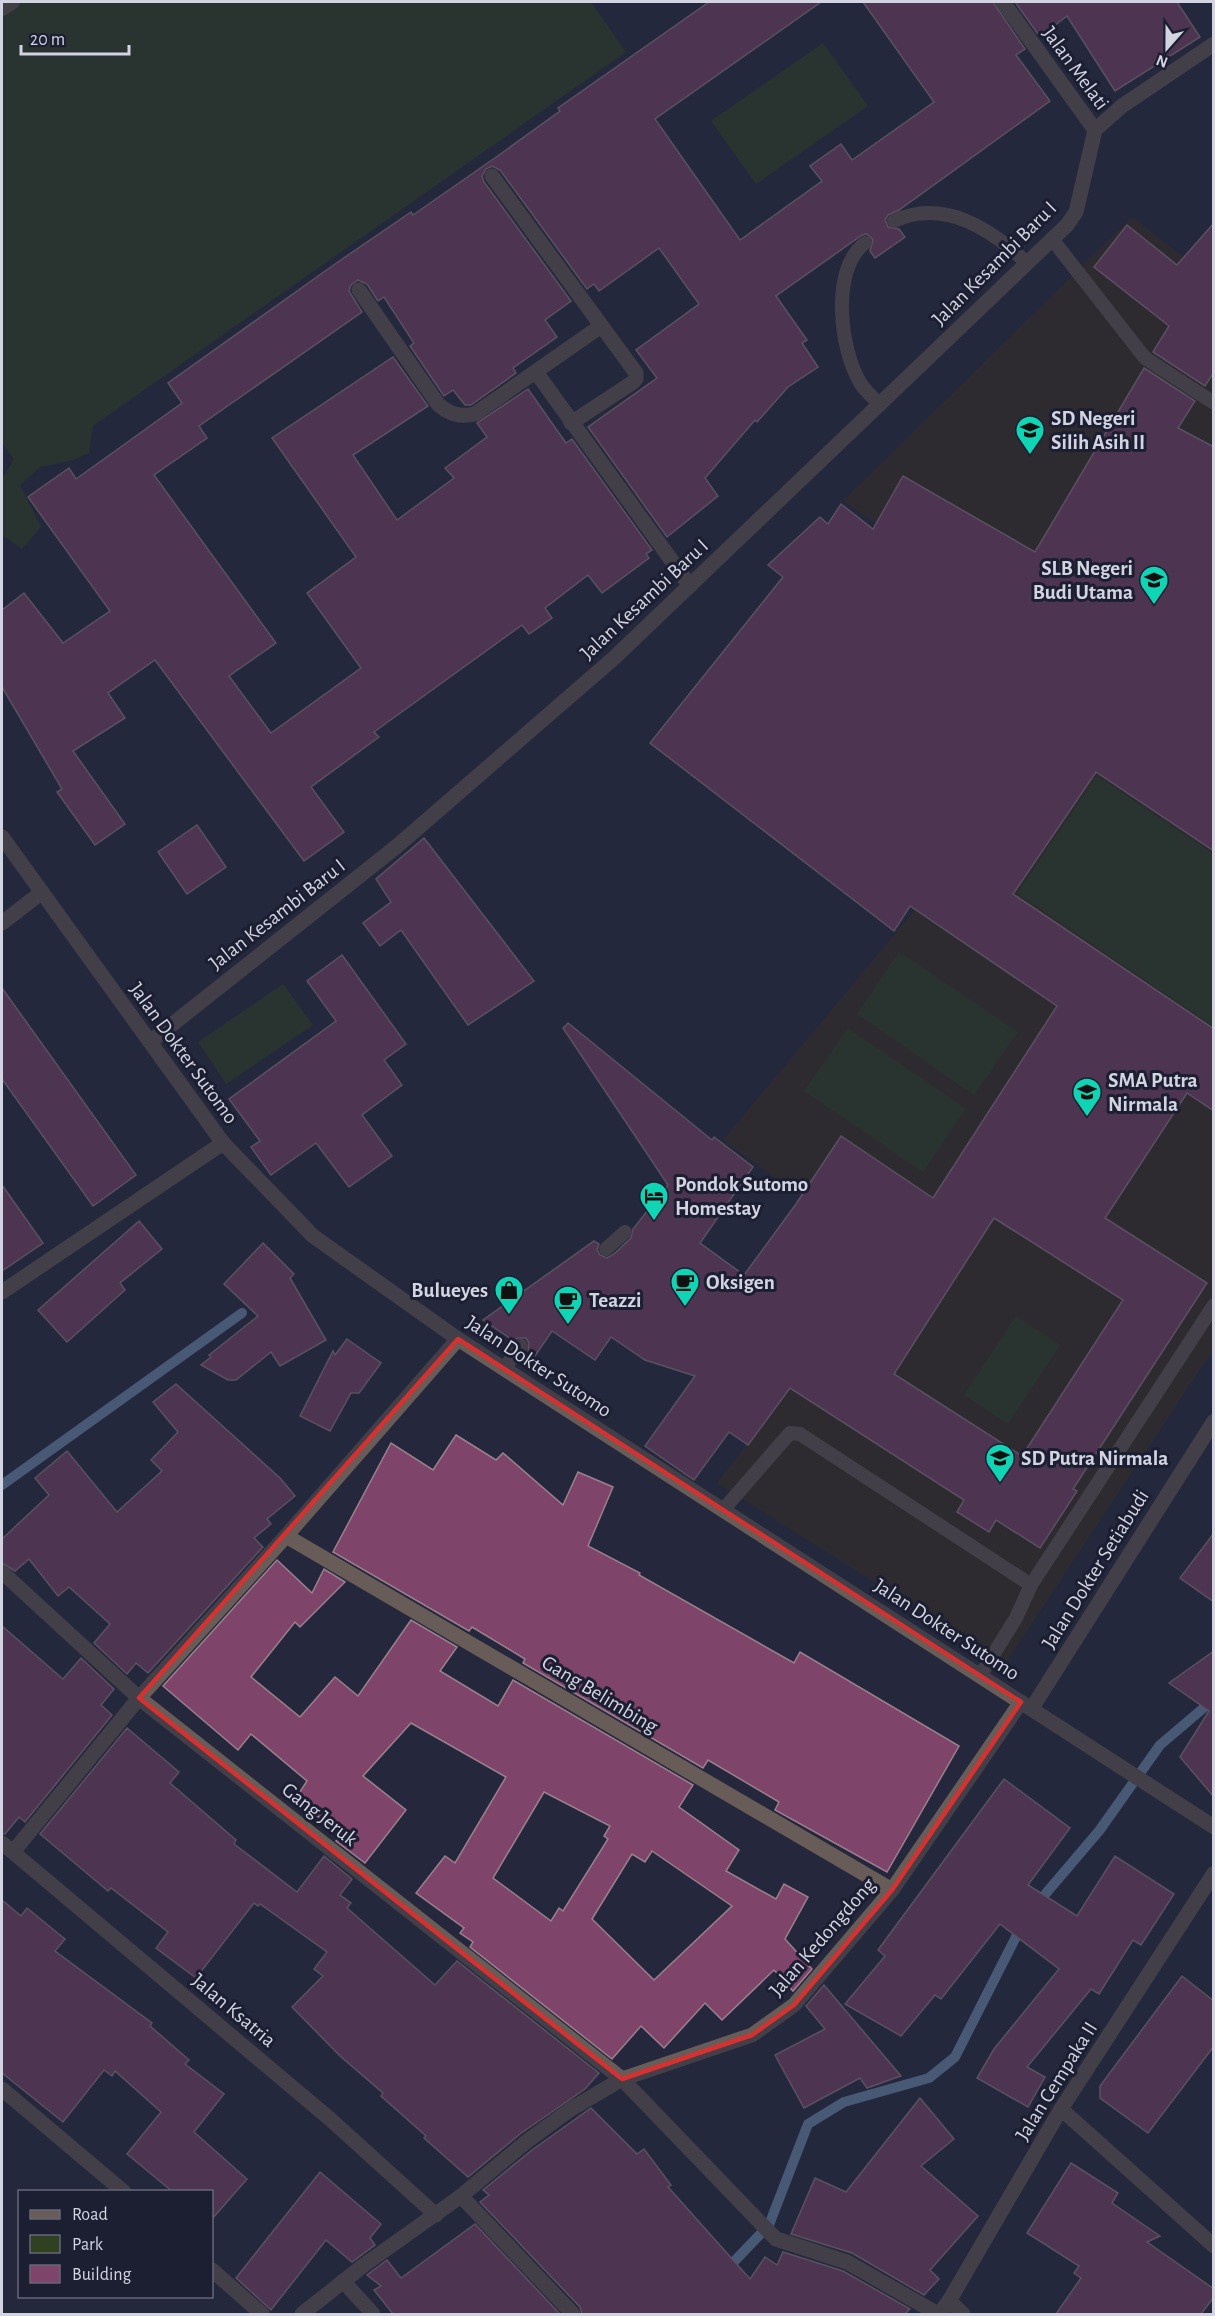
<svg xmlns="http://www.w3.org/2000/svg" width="1215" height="2316" font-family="'Alegreya Sans',sans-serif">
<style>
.education{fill:#393020}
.green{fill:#2f4120}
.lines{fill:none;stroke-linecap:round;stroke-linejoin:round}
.stream{stroke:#7194bb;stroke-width:10}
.building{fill:#7f4469;stroke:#9a808f;stroke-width:1.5;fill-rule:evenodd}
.lane{stroke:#675c57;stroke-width:14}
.street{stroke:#675c57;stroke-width:15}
.marked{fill:none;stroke:#d63131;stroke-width:4.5;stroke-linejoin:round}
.labels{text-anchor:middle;stroke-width:6;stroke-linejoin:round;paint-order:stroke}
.street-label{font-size:21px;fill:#d2d4e2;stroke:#1c1e32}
.poi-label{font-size:21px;font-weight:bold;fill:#d2d4e2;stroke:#1c1e32;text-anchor:start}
</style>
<rect width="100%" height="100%" fill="#25283c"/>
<path class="education" d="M1132,217L1213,280V1350L1005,1664L717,1483L891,1261L723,1140L914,911L1077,660L843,501Z"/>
<g class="green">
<path d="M2,2H591L626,52L93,426L89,453L70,461L40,467L20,485L41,527L22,549L2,535V479L14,459L2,443Z"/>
<path d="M823,43L868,106L756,184L711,121Z"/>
<path d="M1097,776L1213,854V1026L1017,893Z"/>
<path d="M899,952L1018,1032L974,1095L857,1014Z"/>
<path d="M283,984L313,1025L226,1084L198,1042Z"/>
<path d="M848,1028L966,1109L923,1172L804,1091Z"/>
<path d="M1016,1316L1060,1345L1008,1424L964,1395Z"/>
</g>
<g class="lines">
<g class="stream">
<path d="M2,1485L242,1313"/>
<path d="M1036,1905L1099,1831L1160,1745L1213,1700"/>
<path d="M726,2270L769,2225L808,2124L844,2102L929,2078L955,2057L1022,1925"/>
</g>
</g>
<g class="building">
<path d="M709,2H821L655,119L740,240L822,181L810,166L841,144L852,160L934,102L863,2H993L1025,49L1016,55L1050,101L899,210L888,215L885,220L888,227L899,229L905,237L875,258L870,251L873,240L867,234L862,235L776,296L807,340L802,343L818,367L788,387L757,422L755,420L705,478L718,496L667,537L588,427L657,378L636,350L699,304L659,248L599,291L594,284L587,289L500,170L492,166L486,169L482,176L484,182L571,301L545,320L557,337L513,368L516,373L471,405H465L453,390L444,396L410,346L414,343L384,297L378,301L367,284L358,280L351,285L349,291L362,312L199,426L207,438L154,475L276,643L229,676L271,733L361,668L307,593L356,557L272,438L393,357L428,406L353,455L397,520L454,478L445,468L487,437L477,423L528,389L566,443L572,439L652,550L646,554L649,558L602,593L588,575L545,608L552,618L529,634L522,625L374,732L379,737L311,787L344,832L304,861L155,660L108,693L125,718L73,751L125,824L95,845L57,792L62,789L2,687V610L24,593L63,643L110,611L28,497L69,468L76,479L182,403L168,383L335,264L411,212L413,215L499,155L560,111L558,108Z"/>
<path d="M1015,2H1177L1200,37L1115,91L1067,16L1040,37Z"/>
<path d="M1214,223V372L1205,386L1153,352L1169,326L1094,267L1127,225L1177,265Z"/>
<path d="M1144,368L1195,401L1178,428L1214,447V851L1096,772L1013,894L1214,1029V1111L1187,1093L1105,1218L1207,1283L1073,1489L1077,1491L1040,1548L996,1520L989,1532L957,1512L964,1500L790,1388L748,1445L729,1432L694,1480L645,1446L695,1376L645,1360L611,1337L595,1360L552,1331L535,1356L528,1351L529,1343L526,1338H518L514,1341L483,1320L594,1241L599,1244L597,1250L600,1255L607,1258L614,1254L631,1238L633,1229L668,1185L563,1028L568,1023L712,1140L714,1137L753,1167L700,1243L744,1275L796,1204L841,1136L933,1198L1057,1006L910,906L894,931L650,743L783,577L768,565L820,517L828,524L841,504L873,529L903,476L1035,552ZM994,1218L1123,1300L1022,1456L894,1374Z"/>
<path d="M197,825L226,867L187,894L158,852Z"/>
<path d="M424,838L534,981L468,1025L401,930L380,946L363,923L391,902L376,879Z"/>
<path d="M342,955L406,1044L384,1060L402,1085L362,1115L392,1156L349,1187L316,1143L271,1175L251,1147L260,1141L229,1099L336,1021L307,981Z"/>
<path d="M2,988L136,1175L93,1206L2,1079Z"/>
<path d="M2,1185L43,1243L2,1271Z"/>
<path d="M139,1221L162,1249L120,1283L125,1290L67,1342L38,1310Z"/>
<path d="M263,1243L294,1274L290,1278L326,1340L280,1366L271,1352L236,1380H228L201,1365L211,1357L209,1355L258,1316L224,1284Z"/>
<path d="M347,1339L381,1363L359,1393H351L330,1431L300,1416L333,1351L335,1355Z"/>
<path d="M176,1384L280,1478L295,1496L267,1519L271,1524L254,1538L263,1547L148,1673L136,1663L127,1674L94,1643L110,1624L69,1587L58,1596L29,1559L15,1571L2,1563V1539L49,1495L35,1478L67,1451L117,1512L162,1471L151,1460L178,1432L153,1402Z"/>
<path d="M456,1435L496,1460L503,1453L563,1505L578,1472L613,1487L588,1546L640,1573L639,1575L794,1663L800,1652L959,1746L887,1872L775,1810L779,1802L708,1760L703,1768L523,1663L525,1659L472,1627L469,1631L333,1552L391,1443L433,1470Z"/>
<path d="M1214,1533V1602L1180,1578Z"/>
<path d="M277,1560L312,1593L324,1569L345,1582L300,1627L295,1622L251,1677L300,1717L335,1677L358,1696L411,1620L457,1647L440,1671L498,1706L513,1680L693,1785L679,1807L739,1850L726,1871L776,1899L784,1884L808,1897L785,1939L812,1969L793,1991L774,1970L722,2020L705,2003L664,2048L641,2026L612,2059L470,1947L473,1942L460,1933L464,1928L416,1893L445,1856L455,1863L506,1777L411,1723L363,1776L406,1810L365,1863L336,1841L342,1832L294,1801L307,1781L251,1734L238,1750L163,1686ZM544,1792L610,1826L604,1836L608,1839L563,1911L559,1908L551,1921L493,1878ZM652,1851L732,1906L654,1980L592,1919L632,1854L645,1862Z"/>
<path d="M2,1626L63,1679L81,1658L114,1689L101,1705L112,1715L25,1822L19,1817L5,1834H2Z"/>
<path d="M1214,1651V1797L1180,1757L1209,1711L1169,1683Z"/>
<path d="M127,1728L179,1772L170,1783L236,1840L234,1844L297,1892L324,1856L352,1879L340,1895L351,1903L347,1908L435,1985L457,1961L599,2073L585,2089L520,2134L468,2177L424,2138L426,2136L381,2096L383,2093L340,2056L292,2007L323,1976L314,1969L327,1952L260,1904L258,1906L254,1903L196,1978L156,1948L168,1932L111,1888L108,1891L40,1834Z"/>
<path d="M1004,1779L1070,1828L1028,1885L1077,1916L1115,1856L1174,1894L1141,1945L1133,1940L1099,1994L1091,1989L1027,2067L1045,2077L1028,2107L977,2078L994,2049L1059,1969L1000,1924L941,1999L935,1995L901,2036L845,2004L885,1956L878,1950Z"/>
<path d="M2,1900L21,1916L27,1908L65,1939L55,1951L152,2023L150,2026L189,2060L185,2064L224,2094L194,2132L247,2179L212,2219V2192H173L127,2154L161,2112L115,2071L112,2076L104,2070L63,2122L2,2073Z"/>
<path d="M1182,1976L1214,2001V2046L1148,2133L1100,2098V2086Z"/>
<path d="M824,1985L901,2076L867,2088L860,2078L804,2108L775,2055L825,2029L806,2006Z"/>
<path d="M920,2098L954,2139L921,2166L978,2216L930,2270L939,2279L924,2295L852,2253L791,2234L815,2178L846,2192Z"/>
<path d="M591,2108L637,2154L644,2149L671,2185L668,2187L750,2279L765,2257L777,2265L783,2252L843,2271L910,2309L905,2314H582L580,2307L480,2202L489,2195L483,2190L532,2150Z"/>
<path d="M1071,2163L1118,2193L1112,2203L1160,2236L1147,2242L1214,2289V2297L1201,2314H1056L1081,2278L1074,2273L1079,2266L1027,2233Z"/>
<path d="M320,2172L381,2224L370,2238L375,2245L352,2262L326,2240L271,2310L236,2278Z"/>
<path d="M475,2224L560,2314H393L374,2290L381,2286L367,2275L387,2260L401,2278Z"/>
</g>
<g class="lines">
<g class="lane">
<path d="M2,9L13,2"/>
<path d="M894,221C944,198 991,229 1027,263"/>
<path d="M1052,239L1145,358L1214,403"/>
<path d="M865,243C830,269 840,351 861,384C865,391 874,398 880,405"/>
<path d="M606,1249L625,1232"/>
<path d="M504,1369L521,1346"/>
<path d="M723,1510L790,1433L800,1434L1031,1585L1016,1618L980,1676"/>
<path d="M1031,1585L1214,1305"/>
</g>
<g class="street">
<path d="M1003,2L1095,130"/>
<path d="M1095,130L1122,106L1214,44"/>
<path d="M492,176L636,373V379L632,383L571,423"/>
<path d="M359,290L438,404C450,415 460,417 475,414L601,326"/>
<path d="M536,372L690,586"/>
<path d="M2,837L223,1143L313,1236L458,1339L1214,1827"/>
<path d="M2,923L42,892"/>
<path d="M150,1042L396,847L614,658L1067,225L1076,212L1095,130"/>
<path d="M2,1292L223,1143"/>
<path d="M286,1536L892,1890"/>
<path d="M2,1572L139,1698L622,2079L776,2239L847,2262L938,2314"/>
<path d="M1032,1708L1214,1421"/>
<path d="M2,1843L330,2119L436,2215"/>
<path d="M13,1852L139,1698L286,1536L458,1339"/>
<path d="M2,2089L124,2192"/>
<path d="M1061,2109L1214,2246"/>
<path d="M461,2196L573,2314"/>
<path d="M212,2270L262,2314"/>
<path d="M343,2281L373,2314"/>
<path d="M949,2301L963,2314"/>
<path d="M302,2314L364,2265L461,2196L526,2142L571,2109L622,2079L752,2035L794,2005L892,1890L1021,1702"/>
<path d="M939,2314L949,2301L1061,2109L1214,1873"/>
</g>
</g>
<path d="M0 0H1215V2316H0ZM458,1339L1021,1702L892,1890L794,2005L752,2035L622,2079L139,1698Z" fill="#25283c" fill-opacity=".55" fill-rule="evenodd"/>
<path class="marked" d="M458,1339L1021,1702L892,1890L794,2005L752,2035L622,2079L139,1698Z"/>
<defs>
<g id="school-pin" transform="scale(1.5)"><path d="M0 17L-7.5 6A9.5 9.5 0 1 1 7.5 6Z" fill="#10d5b4" stroke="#1c1e32"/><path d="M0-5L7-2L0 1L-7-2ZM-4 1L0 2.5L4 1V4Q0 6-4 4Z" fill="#111"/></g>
<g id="hotel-pin" transform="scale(1.5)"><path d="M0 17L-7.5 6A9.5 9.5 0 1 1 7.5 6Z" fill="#10d5b4" stroke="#1c1e32"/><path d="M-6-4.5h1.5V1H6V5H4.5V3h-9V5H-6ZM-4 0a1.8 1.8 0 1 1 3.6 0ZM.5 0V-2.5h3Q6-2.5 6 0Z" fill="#111"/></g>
<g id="cafe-pin" transform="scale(1.5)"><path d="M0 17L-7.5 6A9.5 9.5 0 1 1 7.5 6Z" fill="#10d5b4" stroke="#1c1e32"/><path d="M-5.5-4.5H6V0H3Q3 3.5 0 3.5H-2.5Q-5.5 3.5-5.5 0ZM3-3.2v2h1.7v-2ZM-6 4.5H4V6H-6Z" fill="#111"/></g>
<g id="shop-pin" transform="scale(1.5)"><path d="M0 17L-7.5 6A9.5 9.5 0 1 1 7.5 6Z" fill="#10d5b4" stroke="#1c1e32"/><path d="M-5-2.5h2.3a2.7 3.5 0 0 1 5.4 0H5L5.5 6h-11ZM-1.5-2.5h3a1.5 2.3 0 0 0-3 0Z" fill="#111"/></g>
</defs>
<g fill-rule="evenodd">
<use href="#school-pin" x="1030" y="430"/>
<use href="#school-pin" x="1154" y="580"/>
<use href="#school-pin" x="1087" y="1092"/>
<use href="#hotel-pin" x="654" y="1196"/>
<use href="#cafe-pin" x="685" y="1282"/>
<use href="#shop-pin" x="509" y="1290"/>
<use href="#cafe-pin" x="568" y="1300"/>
<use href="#school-pin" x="1000" y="1458"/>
</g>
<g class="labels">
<g class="street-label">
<text transform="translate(1076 68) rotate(54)" y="7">Jalan Melati</text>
<text transform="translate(994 263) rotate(-45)" y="7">Jalan Kesambi Baru I</text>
<text transform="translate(644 599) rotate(-43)" y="7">Jalan Kesambi Baru I</text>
<text transform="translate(277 914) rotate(-38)" y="7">Jalan Kesambi Baru I</text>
<text transform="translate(184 1053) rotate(54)" y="7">Jalan Dokter Sutomo</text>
<text transform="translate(539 1366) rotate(33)" y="7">Jalan Dokter Sutomo</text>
<text transform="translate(1095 1569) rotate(-58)" y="7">Jalan Dokter Setiabudi</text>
<text transform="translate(947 1629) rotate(33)" y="7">Jalan Dokter Sutomo</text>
<text transform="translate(600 1694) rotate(31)" y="7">Gang Belimbing</text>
<text transform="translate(320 1814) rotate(38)" y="7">Gang Jeruk</text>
<text transform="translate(822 1937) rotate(-49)" y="7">Jalan Kedongdong</text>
<text transform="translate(234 2010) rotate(40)" y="7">Jalan Ksatria</text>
<text transform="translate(1056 2081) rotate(-58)" y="7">Jalan Cempaka II</text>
</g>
<g class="poi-label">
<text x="1051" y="425">SD Negeri<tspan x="1051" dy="24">Silih Asih II</tspan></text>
<text x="1133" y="575" text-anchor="end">SLB Negeri<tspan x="1133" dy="24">Budi Utama</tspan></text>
<text x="1108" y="1087">SMA Putra<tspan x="1108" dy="24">Nirmala</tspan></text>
<text x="675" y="1191">Pondok Sutomo<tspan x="675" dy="24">Homestay</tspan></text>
<text x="706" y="1289">Oksigen</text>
<text x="488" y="1297" text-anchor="end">Bulueyes</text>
<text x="589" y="1307">Teazzi</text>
<text x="1021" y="1465">SD Putra Nirmala</text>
</g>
</g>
<rect width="1215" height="2316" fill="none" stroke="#d2d4e2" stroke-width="6"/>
<rect x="18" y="2190" width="195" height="108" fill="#1c1e32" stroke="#656778" stroke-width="1.5"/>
<rect x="30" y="2210" width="30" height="9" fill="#675c57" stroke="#656778" stroke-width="1.5"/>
<text x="72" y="2220" font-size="18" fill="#d2d4e2">Road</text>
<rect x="30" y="2235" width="30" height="18" fill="#2f4120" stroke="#656778" stroke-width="1.5"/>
<text x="72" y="2250" font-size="18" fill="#d2d4e2">Park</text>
<rect x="30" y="2265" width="30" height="18" fill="#7f4469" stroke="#656778" stroke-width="1.5"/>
<text x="72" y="2280" font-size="18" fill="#d2d4e2">Building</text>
<g transform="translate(1167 48) rotate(201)" stroke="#1c1e32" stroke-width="4.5" paint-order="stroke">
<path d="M0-4.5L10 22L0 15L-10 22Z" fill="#d2d4e2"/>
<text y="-9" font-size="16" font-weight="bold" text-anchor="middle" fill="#d2d4e2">N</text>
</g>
<path d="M21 45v9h108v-9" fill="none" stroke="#d2d4e2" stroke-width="3"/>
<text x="30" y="45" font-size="18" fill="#d2d4e2" stroke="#1c1e32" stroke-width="4.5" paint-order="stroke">20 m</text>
</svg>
